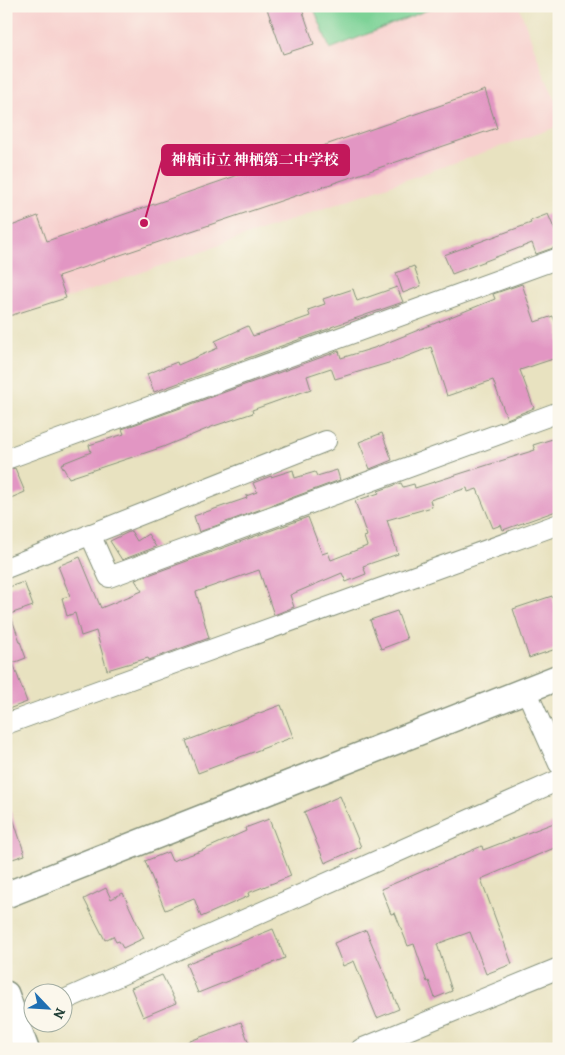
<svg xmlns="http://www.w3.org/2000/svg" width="565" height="1055" font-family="Alegreya,'Noto Serif JP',serif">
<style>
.built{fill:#f7d0ce}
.grass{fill:#7cd296;stroke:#4e8865}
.building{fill:#e296c3}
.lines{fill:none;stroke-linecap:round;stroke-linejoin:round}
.minor-casing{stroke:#84907a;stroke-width:22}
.tertiary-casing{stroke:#84907a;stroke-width:28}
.minor{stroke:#fff;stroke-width:20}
.tertiary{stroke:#fff;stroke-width:25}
.leader{fill:none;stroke:#c2185b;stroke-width:2}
.callout-dot{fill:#c2185b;stroke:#fbf7ec;stroke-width:2}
.callout{fill:#c2185b;stroke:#c2185b;stroke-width:2}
.callout-label{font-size:15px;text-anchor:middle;font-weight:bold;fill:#fff}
</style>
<rect width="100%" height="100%" fill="#fbf7ec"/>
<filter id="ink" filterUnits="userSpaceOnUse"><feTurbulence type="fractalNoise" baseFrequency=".02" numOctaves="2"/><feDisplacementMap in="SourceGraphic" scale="10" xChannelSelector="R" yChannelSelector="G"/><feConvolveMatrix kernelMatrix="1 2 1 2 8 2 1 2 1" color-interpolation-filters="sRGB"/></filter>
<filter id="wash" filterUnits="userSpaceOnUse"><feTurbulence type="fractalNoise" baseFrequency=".0096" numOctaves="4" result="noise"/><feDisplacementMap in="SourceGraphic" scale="20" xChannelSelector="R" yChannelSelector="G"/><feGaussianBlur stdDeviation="1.12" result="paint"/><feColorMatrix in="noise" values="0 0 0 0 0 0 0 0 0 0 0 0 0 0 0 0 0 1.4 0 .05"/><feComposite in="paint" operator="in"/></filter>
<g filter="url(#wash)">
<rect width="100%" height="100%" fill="#e8e2c0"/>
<path class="built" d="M6,6H519L544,75L559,107V126L6,320Z"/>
<path class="grass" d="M313,6H437L330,49Z"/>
<g id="blocks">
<g class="building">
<path d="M266,6H301L314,44L283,54Z"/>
<path d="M485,90L497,128L58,276L66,298L6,317V228L38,216L47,241Z"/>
<path d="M548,214L559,240V246L536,254L532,243L452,274L444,255L531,223L530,221Z"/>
<path d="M414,266L421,286L403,293L396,273Z"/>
<path d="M522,284L535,322L553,316L559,331V357L520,370L534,408L507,419L493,380L447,396L431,347L395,361L335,379L331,368L307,376L311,389L252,410L253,413L214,426L163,447L69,478L61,464L91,452L89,445L124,434L122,429L339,351L341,358L374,348L495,299L493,294Z"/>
<path d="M397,287L403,302L331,327V328L154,392L147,374L177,362L178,365L218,348L215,341L248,326L253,336L310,316L308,310L325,304L323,299L353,289L357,301Z"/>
<path d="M382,433L392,460L370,469L359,442Z"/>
<path d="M559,437V510L503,530L501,525L493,528L477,489L468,492L467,488L430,500L432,507L387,520L398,554L363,566L366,574L346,582L342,573L290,595L294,607L274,615L259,570L196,592L209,638L149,660L148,658L107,670L96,631L81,636L75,613L67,616L62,598L70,596L58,566L80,557L101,608L142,591L135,580L308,517L322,554L328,552L331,560L367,546L364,537L367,536L355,501L379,493L378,491L401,483L403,487L414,484L415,488L535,450L533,445Z"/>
<path d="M15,468L25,492L6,500V471Z"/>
<path d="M293,470L295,478L315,472L317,476L337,470L340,480L199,532L194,516L247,498L246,496L257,492L253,483L271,476V477Z"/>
<path d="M131,531L137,541L148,534L156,547L122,560L110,541Z"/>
<path d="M24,582L33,606L10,614L26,658L13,663L27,702L6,710V588Z"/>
<path d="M552,596L559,617V648L529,658L513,609Z"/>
<path d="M397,611L407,639L381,649L370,620Z"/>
<path d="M281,705L293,737L198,773L186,741Z"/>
<path d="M340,796L361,847L325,863L304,812Z"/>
<path d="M10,809L25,855L6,861V810Z"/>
<path d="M269,819L291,876L248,893L249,896L201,917L194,898L165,910L145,861L168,852L172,861L201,851L246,831L245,828Z"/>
<path d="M559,821V846L481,879L512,964L486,974L470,932L437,944L452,991L435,998L429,981L427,982L414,944L408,946L395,913L391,914L381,889L482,846L483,850Z"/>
<path d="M106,888L111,899L123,893L144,938L123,948L119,941L116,942L113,936L105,940L84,899Z"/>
<path d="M273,929L285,958L198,993L186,964Z"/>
<path d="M366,930L399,1009L377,1018L354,961L343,966L334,943Z"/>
<path d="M162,975L176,1003L143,1017L131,988Z"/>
<path d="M241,1022L251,1049H174V1047Z"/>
</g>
</g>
</g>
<g filter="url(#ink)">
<use href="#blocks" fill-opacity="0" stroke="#84907a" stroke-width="1"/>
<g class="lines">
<g class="minor-casing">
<g id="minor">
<path d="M6,459L559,258"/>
<path d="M90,534L109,577L559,412"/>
<path d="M6,568L326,441"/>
<path d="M526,690L559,764"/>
<path d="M6,724L559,524"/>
<path d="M62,1001L559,780"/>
<path d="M16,1022L32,1014"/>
<path d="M361,1049L559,968"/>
</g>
</g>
<g class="tertiary-casing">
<g id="tertiary">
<path d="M6,895L559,677"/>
<path d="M6,994L26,1049"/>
</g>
</g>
<use href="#minor" class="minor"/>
<use href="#tertiary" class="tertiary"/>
</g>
</g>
<path class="leader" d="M144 223L162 160"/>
<circle class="callout-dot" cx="144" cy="223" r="5"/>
<rect class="callout" x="162" y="145" width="187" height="30" rx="5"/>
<g class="callout-label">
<text x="255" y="165">神栖市立 神栖第二中学校</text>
</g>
<rect width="565" height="1055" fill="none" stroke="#fbf7ec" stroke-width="25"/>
<g transform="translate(48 1008) rotate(115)"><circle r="24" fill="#fbf7ec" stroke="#a3ada2"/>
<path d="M0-4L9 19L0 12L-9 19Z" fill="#1f6fb2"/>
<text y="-8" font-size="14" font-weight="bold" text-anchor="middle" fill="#1f3d34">N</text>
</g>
</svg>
